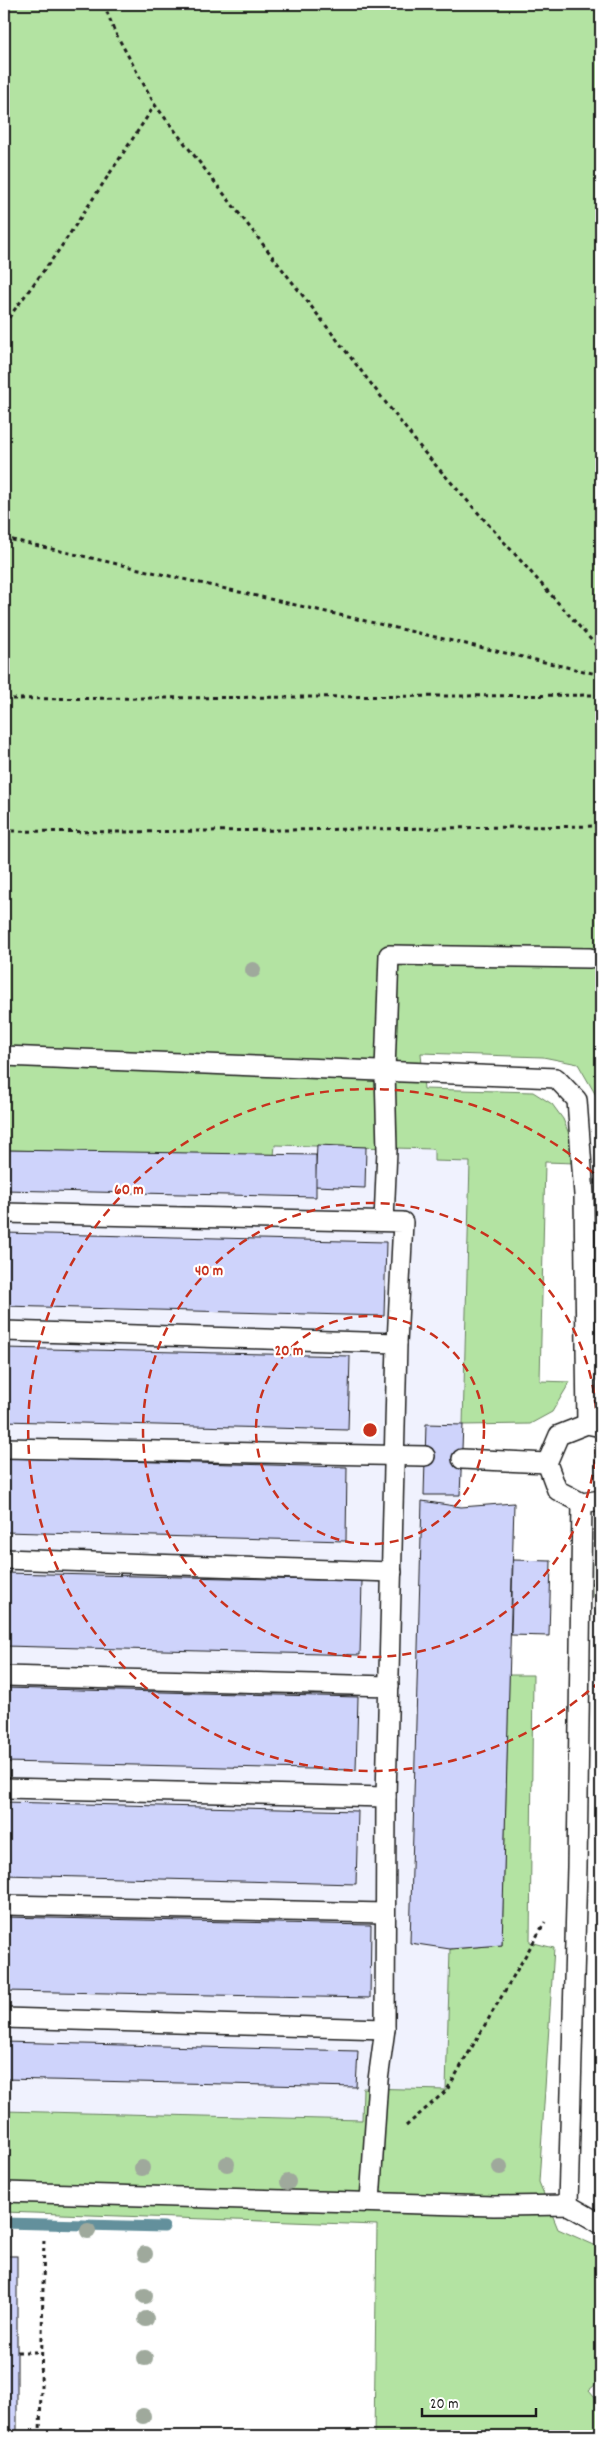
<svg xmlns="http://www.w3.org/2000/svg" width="605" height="2440" font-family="Dekko,sans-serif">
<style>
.built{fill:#f0f2fe}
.green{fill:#b3e3a2;stroke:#68805f}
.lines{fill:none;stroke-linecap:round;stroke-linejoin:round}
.stream{stroke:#63909c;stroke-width:11}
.building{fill:#ced3fb;stroke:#1c1c1c}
.lane-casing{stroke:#1c1c1c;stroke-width:22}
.path{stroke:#1c1c1c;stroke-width:3;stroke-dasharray:4 4;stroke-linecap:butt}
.lane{stroke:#fff;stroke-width:19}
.tree{fill:#9fa99c}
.ring{fill:none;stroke:#c8321e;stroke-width:2.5;stroke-dasharray:9 6}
.centre{fill:#c8321e;stroke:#fff;stroke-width:2.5}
.ring-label{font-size:15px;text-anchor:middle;font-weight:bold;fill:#c8321e;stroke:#fff;stroke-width:4.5;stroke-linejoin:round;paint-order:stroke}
</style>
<rect width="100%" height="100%" fill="#fff"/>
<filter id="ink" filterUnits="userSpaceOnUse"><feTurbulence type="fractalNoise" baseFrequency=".02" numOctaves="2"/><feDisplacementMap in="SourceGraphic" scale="10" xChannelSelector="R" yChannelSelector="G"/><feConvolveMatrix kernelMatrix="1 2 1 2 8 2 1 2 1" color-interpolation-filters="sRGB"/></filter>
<g filter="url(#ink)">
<path class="built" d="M275,1145L434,1149V1161L470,1162L447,2090L363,2088L362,2120L4,2111V1150L274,1156Z"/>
<g class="green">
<path d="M4,4H601V1104L578,1064L543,1057L421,1053L424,1089L533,1092L552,1104L563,1119L571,1139L575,1163L545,1162L540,1381L570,1382L552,1412L530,1424L463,1425L470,1162L434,1161V1149L275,1145L274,1156L4,1150Z"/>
<path d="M594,1563H601V1596H593Z"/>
<path d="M509,1675H533L530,1942L554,1948L539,2182L558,2229L601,2248V2380L589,2390L601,2404V2436H374L377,2225L4,2212V2111L362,2120L363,2088L446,2090L450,1949L502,1945Z"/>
</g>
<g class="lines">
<path class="stream" d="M4,2223L164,2227"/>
</g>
<g class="building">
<path d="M317,1145L366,1147L365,1188L315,1186Z"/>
<path d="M4,1150L316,1155V1197L4,1190Z"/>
<path d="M4,1233L386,1242L384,1316L4,1306Z"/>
<path d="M4,1348L350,1356L348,1430L4,1421Z"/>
<path d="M426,1424L463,1425L460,1495H424Z"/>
<path d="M4,1458L347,1467L346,1541L4,1532Z"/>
<path d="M422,1501L461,1507L514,1503L502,1945L450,1949L410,1943Z"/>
<path d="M513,1560L551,1561L549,1636L511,1635Z"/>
<path d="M4,1573L362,1581L360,1655L4,1646Z"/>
<path d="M4,1688L358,1697L356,1770L4,1762Z"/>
<path d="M4,1802L358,1811L356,1884L4,1875Z"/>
<path d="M4,1917L371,1925L370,1998L4,1991Z"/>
<path d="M4,2042L358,2051L356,2087L4,2079Z"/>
<rect x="4" y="2256" width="13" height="180"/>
</g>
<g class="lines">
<g class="lane-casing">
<g id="lane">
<path d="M4,1056L556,1078L577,1100L584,1195L587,1424"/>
<path d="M4,1213L403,1222L397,1343L386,1797L385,2029L4,2018"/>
<path d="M384,1221L387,1150L385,1071L389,955L590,958"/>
<path d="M4,1331L397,1343"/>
<path d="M601,1427L587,1424L559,1435L547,1463L557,1490L582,1503L601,1500"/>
<path d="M4,1448L425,1456"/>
<path d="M462,1459L547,1463"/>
<path d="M4,1559L392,1572"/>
<path d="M4,1676L389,1686"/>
<path d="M4,1788L386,1797"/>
<path d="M4,1905L385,1913"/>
<path d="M4,2192L494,2206L568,2205L601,2224"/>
<path d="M370,2201L378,2080L385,2029"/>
<path d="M568,2205L577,1867L582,1503"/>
</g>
</g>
<g class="path">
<path d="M104,4L114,30L155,105L424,452L601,651"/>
<path d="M4,324L59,250L155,105"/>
<path d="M4,538L601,675"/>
<path d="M4,699L601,695"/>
<path d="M4,831L124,832L601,826"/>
<path d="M406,2126L447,2090L545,1922"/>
<path d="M17,2352H41"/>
<path d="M40,2436L44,2237"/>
</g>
<use href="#lane" class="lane"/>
</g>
<g class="tree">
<circle cx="253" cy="970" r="8"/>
<circle cx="227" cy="2164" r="8"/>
<circle cx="500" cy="2167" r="8"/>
<circle cx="142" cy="2168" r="8"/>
<circle cx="288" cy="2182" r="8"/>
<circle cx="88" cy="2231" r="8"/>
<circle cx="145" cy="2254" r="8"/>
<circle cx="145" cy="2296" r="8"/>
<circle cx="146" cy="2319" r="8"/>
<circle cx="145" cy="2358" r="8"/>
<circle cx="143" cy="2416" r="8"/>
</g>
</g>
<g class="ring">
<circle cx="370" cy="1430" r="114"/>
<circle cx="370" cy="1430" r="227"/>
<path d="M600 1681A341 341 0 1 1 600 1179"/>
</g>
<circle cx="370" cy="1430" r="8" class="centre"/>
<g class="ring-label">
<text x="129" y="1194">60 m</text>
<text x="209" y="1275">40 m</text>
<text x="289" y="1355">20 m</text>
</g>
<rect width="605" height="2440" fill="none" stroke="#fff" stroke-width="20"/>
<rect x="10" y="10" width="585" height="2420" fill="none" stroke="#1c1c1c" stroke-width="2" filter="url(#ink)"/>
<path d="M422 2408v8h114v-8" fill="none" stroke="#1c1c1c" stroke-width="2.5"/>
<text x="430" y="2408" font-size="15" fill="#1c1c1c" stroke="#ffffff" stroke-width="4" paint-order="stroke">20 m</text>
</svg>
